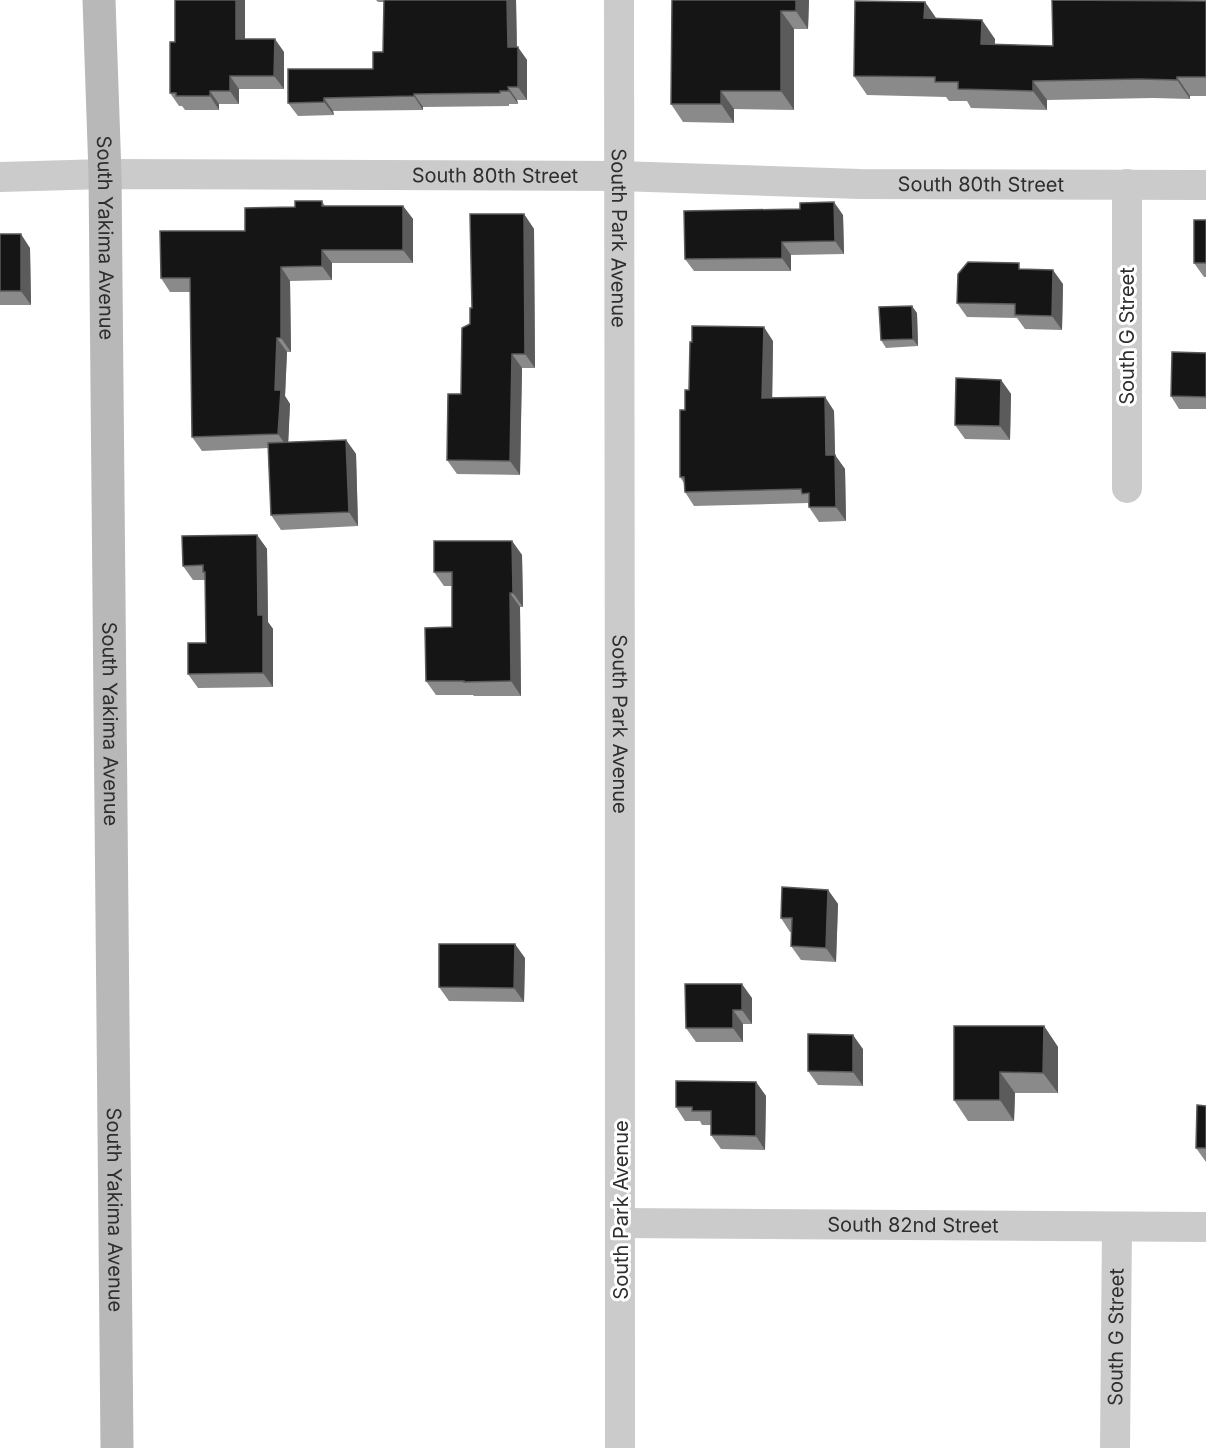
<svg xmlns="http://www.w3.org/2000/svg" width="1206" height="1448" font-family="Inter,sans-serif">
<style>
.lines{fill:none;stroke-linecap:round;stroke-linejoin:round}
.minor{stroke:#cbcbcb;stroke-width:30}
.secondary{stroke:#b8b8b8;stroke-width:33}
.wall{fill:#8a8a8a}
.shaded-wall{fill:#5b5b5b}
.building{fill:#151515;stroke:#5b5b5b;stroke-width:1.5}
.labels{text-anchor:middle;stroke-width:6;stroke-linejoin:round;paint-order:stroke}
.street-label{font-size:20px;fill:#2e2e2e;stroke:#fff}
</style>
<rect width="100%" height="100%" fill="#fff"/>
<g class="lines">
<g class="minor">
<path id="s1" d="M619,0C617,483 623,965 620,1448"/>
<path id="s2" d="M0,177L105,174L618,176L860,184L1206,185"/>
<path d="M1127,488V184"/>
<path id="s3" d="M621,1223L1206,1227"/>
<path id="s4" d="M1115,1448L1117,1227"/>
</g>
<path class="secondary" id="s5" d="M99,0L105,174L117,1448"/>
</g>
<g class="wall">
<path d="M245,0V39L284,52V89H239V104H219V110H185L182,106H179L170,93L175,42Z"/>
<path d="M376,0H516L517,47L527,60V100H517L518,104H509V106L423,107V110L333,111L334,115L298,116L288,103L373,69L383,52L384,2H378Z"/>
<path d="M672,0H809L808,29H794V110L734,109V123L683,122L671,104Z"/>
<path d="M1131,1H1206V96H1190V99L1153,98L1047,100V110L971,108L967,101H949L946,97L867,95L854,76L925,2L936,18L995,39V45L1053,46Z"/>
<path d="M322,201L325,206H403L413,219V263H332V280L290,281L291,352H287L285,396L290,404L288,442L346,440L356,454L358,526L281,530L271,515L268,448L202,451L192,437L191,292H170L161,278L245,231L295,207Z"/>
<path d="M800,209L843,215L844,254L791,255V271H694L685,259Z"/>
<path d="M524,214L534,229L535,368H522L520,475L457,474L447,460L461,394L472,308Z"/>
<path d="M1206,220V277H1204L1194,263Z"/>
<path d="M0,234L30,248L31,305H0Z"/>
<path d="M1023,269L1063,284L1062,330L1025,329L1017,318L967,317L957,303Z"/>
<path d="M917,313L918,346L886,348L881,340Z"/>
<path d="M773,341L772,398L825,397L834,411L835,455L845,469L846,521L819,522L809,507L808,503L694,506L685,492L684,483L680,477L685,410L689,390Z"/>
<path d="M1206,353V409H1179L1171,396Z"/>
<path d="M1001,380L1011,394L1010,440L965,439L955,425Z"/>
<path d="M257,535L267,549L268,622L273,629V687L198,688L188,674L206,643L205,580H193L183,566Z"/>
<path d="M512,541L522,555L523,607H520L521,696H474L473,695H436L426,681L452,627V586H444L434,572Z"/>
<path d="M828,890L838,904L836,962L801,960L791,946L792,932H790L781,918Z"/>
<path d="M525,958L524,1002L449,1001L439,987Z"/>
<path d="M752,998V1024H743V1042H696L686,1028Z"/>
<path d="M1044,1026L1058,1047V1093H1015L1014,1121H968L954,1100Z"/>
<path d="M863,1049V1086L818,1085L808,1071Z"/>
<path d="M756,1082L766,1096L765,1150L721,1149L711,1135V1125H702L700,1121H685L676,1107Z"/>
<path d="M1206,1106V1162L1196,1148Z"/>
</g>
<g class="shaded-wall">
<path d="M236,0H245V52L236,39Z"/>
<path d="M507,0H516L517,60L508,47Z"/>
<path d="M796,0H809L808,29L796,11Z"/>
<path d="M925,2L938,21L924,18Z"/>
<path d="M781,11L794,29V110L781,91Z"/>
<path d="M982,20L995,39L994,64L981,44Z"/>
<path d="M275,39L284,52V89L274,76Z"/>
<path d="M518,47L527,60V100L518,87Z"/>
<path d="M230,76L239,89V104L230,91Z"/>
<path d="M1177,77L1190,96V99L1177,80Z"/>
<path d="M1033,81L1047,100V110L1033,91Z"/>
<path d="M508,87L517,100L518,104L509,91Z"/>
<path d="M210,91L219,104V110L210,96Z"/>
<path d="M721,91L734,109V123L721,104Z"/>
<path d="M414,94L423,107V110L414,96Z"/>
<path d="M324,98L333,111L334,115L324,102Z"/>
<path d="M834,202L843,215L844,254L835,241Z"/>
<path d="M403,206L413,219V263L403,250Z"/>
<path d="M524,214L534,229L535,368L525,354Z"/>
<path d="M21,234L30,248L31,305L21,291Z"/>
<path d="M782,242L791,255V271L782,258Z"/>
<path d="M322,250L332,263V280L322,266Z"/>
<path d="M281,267L290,281L291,352L281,338Z"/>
<path d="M1053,270L1063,284L1062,330L1052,316Z"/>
<path d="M912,306L917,313L918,346L913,339Z"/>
<path d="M764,327L773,341L772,412L762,398Z"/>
<path d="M277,338L287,352L285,396L290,404L288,448L278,434L275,390Z"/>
<path d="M512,354L522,368L520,475L510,461Z"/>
<path d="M1001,380L1011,394L1010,440L1000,426Z"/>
<path d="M825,397L834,411L835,455L845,469L846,521L836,507L826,455Z"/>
<path d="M346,440L356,454L358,526L349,512Z"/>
<path d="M257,535L267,549L268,622L273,629V687L263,673L258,615Z"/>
<path d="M512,541L522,555L523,607L513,593Z"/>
<path d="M510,593L520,607L521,696L511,681Z"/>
<path d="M828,890L838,904L836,962L826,948Z"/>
<path d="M515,944L525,958L524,1002L514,988Z"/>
<path d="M742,984L752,998V1024L742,1010Z"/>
<path d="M733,1010L743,1024V1042L733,1028Z"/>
<path d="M1044,1026L1058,1047V1093L1043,1073Z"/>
<path d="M853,1035L863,1049V1086L853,1072Z"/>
<path d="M1000,1072L1015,1093L1014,1121L1000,1100Z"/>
<path d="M756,1082L766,1096L765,1150L756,1136Z"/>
</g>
<g class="building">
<path d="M175,0H236V39H275L274,76H230V91H210V96H176V93H170V42H175Z"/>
<path d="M384,0H507L508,47H518V87H508L509,91H500V93L414,94V96L324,98V102L288,103V69H373V52H383Z"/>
<path d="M672,0H796V11H781V91H721V104H671Z"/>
<path d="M1052,0L1206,1V77H1177V80L1139,79L1033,81V91L958,89V82H935V77L854,76L855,1L925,2L924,18L982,20L981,44L1053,46Z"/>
<path d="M295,201H322V206H403V250H322V266L281,267V338H277L275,390H281L278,434L192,437L190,278H161L160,231H245V208L295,207Z"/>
<path d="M834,202L835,241L782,242V258L685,259L684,211L800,209V203Z"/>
<path d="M470,214H524L525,354H512L510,461L447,460L448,394H461L462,328L470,324V308H472Z"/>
<rect x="1194" y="220" width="12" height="43"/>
<rect x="0" y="234" width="21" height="57"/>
<path d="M968,262L1019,263V269L1053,270L1052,316L1015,315V304L957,303L958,274Z"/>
<path d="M912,306L913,339L881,340L879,307Z"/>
<path d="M692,326L764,327L762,398L825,397L826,455H835L836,507H809V493L802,494L801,489L685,492L684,477H680V410H685V390H689L690,342H692Z"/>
<path d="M1172,352L1206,353V397L1171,396Z"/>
<path d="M956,378L1001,380L1000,426L955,425Z"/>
<path d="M346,440L349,512L271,515L268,443Z"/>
<path d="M257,535L258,615H263V673L188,674V643H206L205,572H203V565L183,566L182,536Z"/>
<path d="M434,541H512L513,593H510L511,681L464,682V681H426L425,628L452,627V572H434Z"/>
<path d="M782,887L828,890L826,948L791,946L792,918H781Z"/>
<path d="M439,944H515L514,988L439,987Z"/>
<path d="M685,984H742V1010H733V1028H686Z"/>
<path d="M954,1026H1044L1043,1073L1000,1072V1100H954Z"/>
<path d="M808,1034L853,1035V1072L808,1071Z"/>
<path d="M676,1081L756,1082V1136L711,1135V1111H692V1107H676Z"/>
<path d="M1197,1105L1206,1106V1148H1196Z"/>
</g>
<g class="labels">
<g class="street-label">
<text dy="7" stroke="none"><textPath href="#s2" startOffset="495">South 80th Street</textPath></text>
<text dy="7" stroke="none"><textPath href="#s2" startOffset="981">South 80th Street</textPath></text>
<text dy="7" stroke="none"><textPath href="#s5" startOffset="238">South Yakima Avenue</textPath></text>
<text dy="7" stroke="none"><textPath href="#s1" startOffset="238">South Park Avenue</textPath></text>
<text transform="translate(1127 336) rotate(-90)" y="7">South G Street</text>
<text dy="7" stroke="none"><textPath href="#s5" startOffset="724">South Yakima Avenue</textPath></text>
<text dy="7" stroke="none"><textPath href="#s1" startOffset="724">South Park Avenue</textPath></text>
<text dy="7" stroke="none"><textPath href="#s5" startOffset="1210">South Yakima Avenue</textPath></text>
<text transform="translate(621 1210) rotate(-90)" y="7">South Park Avenue</text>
<text dy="7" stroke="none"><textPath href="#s3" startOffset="292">South 82nd Street</textPath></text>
<text dy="7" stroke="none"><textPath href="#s4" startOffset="111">South G Street</textPath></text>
</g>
</g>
</svg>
